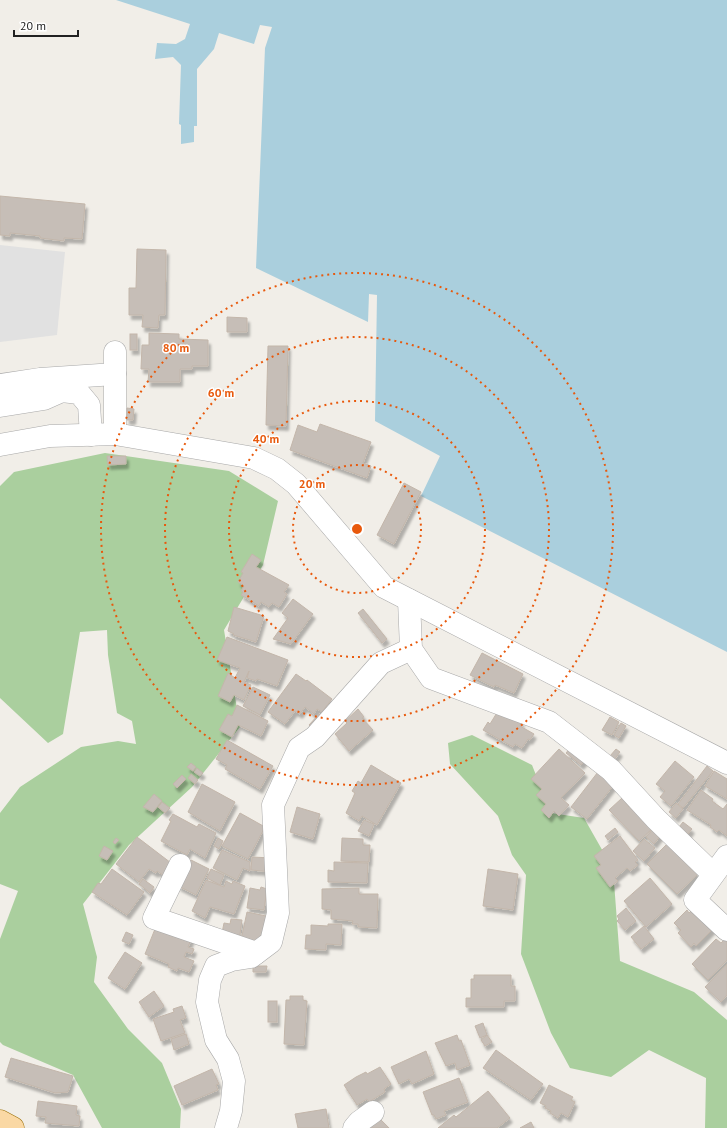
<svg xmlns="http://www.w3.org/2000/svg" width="727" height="1128" font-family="'PT Sans',sans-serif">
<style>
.forest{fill:#aacf9e}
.parking{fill:#e1e1e1}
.water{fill:#aacfdd}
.building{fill:#c6beb7;stroke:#c3b6aa;filter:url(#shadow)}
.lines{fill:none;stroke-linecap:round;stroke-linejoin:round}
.minor-casing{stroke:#a8a8a8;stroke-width:23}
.major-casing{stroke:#9a6e04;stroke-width:23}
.minor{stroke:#fff;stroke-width:22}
.major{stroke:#fad8a4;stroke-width:22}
.ring{fill:none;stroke:#e8590c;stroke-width:2;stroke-dasharray:2 4}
.centre{fill:#e8590c;stroke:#fff;stroke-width:2}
.ring-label{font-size:12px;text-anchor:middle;font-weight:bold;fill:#e8590c;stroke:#fff;stroke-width:3;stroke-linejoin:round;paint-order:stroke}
</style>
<defs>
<filter id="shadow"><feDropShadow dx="2.5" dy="4.5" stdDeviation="1" flood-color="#0004"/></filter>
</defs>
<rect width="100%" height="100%" fill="#f1eee8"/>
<g class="forest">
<path d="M105,453L229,471L278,501L263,565L224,630L240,727L192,787L129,845L83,904L97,957L94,982L128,1029L162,1063L181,1109L180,1128H102L73,1075L3,1045L0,1042V939L18,891L0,884V813L20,787L81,747L118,741L136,744L132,721L117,713L108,655L107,630L80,632L63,734L48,743L0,698V486L14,472Z"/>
<path d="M472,735L532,765L551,813L584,818L613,869L620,961L694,992L727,1020V1128H705L706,1078L649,1050L611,1077L570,1068L551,1033L521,954L526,875L512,855L498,816L450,764L448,743Z"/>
</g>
<path class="parking" d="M0,245L65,252L57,335L0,342Z"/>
<path class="water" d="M116,0H727V652L421,496L440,456L375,421L377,295L369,294L368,322L256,268L265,48L272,27L260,25L254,44L219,33L214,49L197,69V126H194V142L181,144V125L179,124L181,65L173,57L155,59L157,43L176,44L185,39L190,24Z"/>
<g class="building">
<path d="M0,196L85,204L82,239L64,238V241L40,238V236L10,233V236L0,235Z"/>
<path d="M137,249L166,250L165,315H159L158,328L142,327L143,315H129V288H136Z"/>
<path d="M227,317L247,318V332H227Z"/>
<path d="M149,333L179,334V339L208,340V366H192V369H180V382H148L149,369H141L142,345H149Z"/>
<rect x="130" y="334" width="7" height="16"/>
<path d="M268,346H288L286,426L266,425Z"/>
<path d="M127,408L134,409L133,420H127Z"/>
<path d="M320,424L371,442L363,463L371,466L367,478L290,450L298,425L317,432Z"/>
<path d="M107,456H126V464L108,465Z"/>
<path d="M404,483L421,492L394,544L377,535Z"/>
<path d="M252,554L261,560L256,567L289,585L284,592L287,594L279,607L272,603L269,607L261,602L259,606L241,595L243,592L241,591L244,586L238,582L243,573L241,572Z"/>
<path d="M293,599L313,614L291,644L273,639L288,618L282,613Z"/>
<path d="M234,607L264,616L256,642L233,635L234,634L228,631Z"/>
<path d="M363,609L387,639L382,643L358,613Z"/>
<path d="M227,637L288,660L277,686L257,679L256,681L247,678L249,671L244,682L251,685L244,700L234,695L230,702L218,696L228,673L235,678L240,668L217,660Z"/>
<path d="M482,653L523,674L514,693L495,685L494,687L470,675Z"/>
<path d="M296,674L306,681L307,680L332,699L322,712L317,709L314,714L305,707L300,714L295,711L285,724L268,712Z"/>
<path d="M253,687L270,695L260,715L243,706Z"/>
<path d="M237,705L268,721L261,736L238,725L232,737L219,730L228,714L232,716Z"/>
<path d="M358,709L364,717L362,718L373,730L349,751L335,734L347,723L345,721Z"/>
<path d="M498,711L522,722L520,726L534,734L530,740L528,739L522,748L515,744L513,747L483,730L488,722L490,724Z"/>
<path d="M319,714L324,718L314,730L309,725Z"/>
<path d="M610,717L619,722L612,735L602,730Z"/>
<path d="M621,723L626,726L619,738L614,735Z"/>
<path d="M227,740L273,766L260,789L225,769L227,765L216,759Z"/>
<path d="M572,746L587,758L581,765L566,753Z"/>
<path d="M559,749L585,773L561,798L569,805L559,816L554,811L549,818L541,810L546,804L536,795L542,789L531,779Z"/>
<path d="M616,749L620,752L614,760L610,756Z"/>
<path d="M675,761L694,777L671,806L660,797L665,791L656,784Z"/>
<path d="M191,763L196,767L193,771L187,767Z"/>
<path d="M371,765L401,783L377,825L362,816L359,821L346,813L355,793L352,791L358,781L361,783Z"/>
<path d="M707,766L713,771L683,808L678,804Z"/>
<path d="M197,768L203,773L200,776L194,772Z"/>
<path d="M601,768L617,781L587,819L571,807Z"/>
<path d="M714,771L727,779V799L705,786Z"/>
<path d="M191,774L198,780L195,784L188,778Z"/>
<path d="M182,775L186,779L177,788L173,784Z"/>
<path d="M202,784L235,802L220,831L188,812Z"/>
<path d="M701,790L713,799L712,801L723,809L727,804V836L719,830L717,832L710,827L711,825L687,810Z"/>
<path d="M154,794L162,801L153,812L143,807Z"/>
<path d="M622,798L629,807L634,802L652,829L639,841L609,810Z"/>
<path d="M162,802L170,808L165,813L158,807Z"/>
<path d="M676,803L683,809L676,818L669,812Z"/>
<path d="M297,807L320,814L313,839L290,832Z"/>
<path d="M240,813L265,827L248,859L222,846Z"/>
<path d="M173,814L197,827L199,824L216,833L205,858L190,849L187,855L161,841L171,821L169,820Z"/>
<path d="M364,820L374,824L369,836L358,831Z"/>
<path d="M683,822L692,829L688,834L679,827Z"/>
<path d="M615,828L618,832L608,840L605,836Z"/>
<path d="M654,828L661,835L654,844L646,837Z"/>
<path d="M620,836L638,860L635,862L638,865L630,871L627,868L615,878L618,881L610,887L596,868L601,865L594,856Z"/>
<path d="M137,837L175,866L167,878L157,871L156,873L149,869L139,882L116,864Z"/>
<path d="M116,838L119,840L115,844L113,842Z"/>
<path d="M218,838L223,841L219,849L214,846Z"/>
<path d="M342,838L363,839V845H370L369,862L341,861Z"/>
<path d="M644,839L655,848L644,861L633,851Z"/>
<path d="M667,844L698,874L677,894L647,864Z"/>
<path d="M104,846L113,851L107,860L99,856Z"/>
<path d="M222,850L250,862V871L243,868L237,880L213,868Z"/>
<path d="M252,857L272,858L273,872L251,870Z"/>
<path d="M191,860L209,869L196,895L178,886Z"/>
<path d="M334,862L368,863L367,883L328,882V870L334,871Z"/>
<path d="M112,869L144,892L127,915L92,892L98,883L101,884Z"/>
<path d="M211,869L224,875L220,885L207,878Z"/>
<path d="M488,869L518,874L513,910L483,906Z"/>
<path d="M650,878L672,904L646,927L624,901Z"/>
<path d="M143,879L154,887L150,893L139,884Z"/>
<path d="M206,880L224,887L226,881L232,884L233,881L245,886L234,914L210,907L205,918L192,911Z"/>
<path d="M261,887L267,889L264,910L247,908L250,888L260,890Z"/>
<path d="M359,888V894H378L377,928L358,927V924H352L353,921L331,919V910L322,909V889Z"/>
<path d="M626,908L636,921L625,930L617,921L619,919L617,916Z"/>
<path d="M694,908L713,929L696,946L694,943L691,947L678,933L681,930L674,923L687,910L689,913Z"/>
<path d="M247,912L266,916L261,944L241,940Z"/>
<path d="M231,919L242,920L239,941L222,933L224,923L230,924Z"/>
<path d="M157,924L192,938L188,947L194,949L192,954L186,952L184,957L194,961L189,972L178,968L177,971L168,967L169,964L145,954Z"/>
<path d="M328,924H342L341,945L326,944V950L305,949L306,935H311V925L328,926Z"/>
<path d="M644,926L654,939L641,949L631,937Z"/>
<path d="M126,932L133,935L129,944L122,941Z"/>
<path d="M716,939L721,943L725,939L727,941V960L708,980L692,964Z"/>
<path d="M125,952L142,963L125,989L108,978Z"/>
<path d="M727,964V995L721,1002L705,987Z"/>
<path d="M253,966H267L266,972H253Z"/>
<path d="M474,975H511V986H515V1001H504V1007H466V998H471V979H474Z"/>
<path d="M154,991L164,1006L149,1017L139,1002Z"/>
<path d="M290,996H303V1000L307,1001L304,1045L284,1044L286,1000H290Z"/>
<rect x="268" y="1001" width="9" height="21"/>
<path d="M182,1006L186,1018L180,1020L185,1033L161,1041L153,1019L174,1012L173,1009Z"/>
<path d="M483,1023L487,1035L480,1038L475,1026Z"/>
<path d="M186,1034L189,1044L174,1050L171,1039Z"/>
<path d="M457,1035L459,1041L461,1040L470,1065L457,1070L455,1063L446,1066L435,1043Z"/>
<path d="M487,1035L492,1042L485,1046L481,1040Z"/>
<path d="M496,1050L543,1084L531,1100L483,1068Z"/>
<path d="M426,1051L434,1074L412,1084L409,1079L399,1084L391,1067Z"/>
<path d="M11,1058L73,1076L68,1092L55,1093L5,1077Z"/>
<path d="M380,1067L391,1084L384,1089L385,1092L369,1102L367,1099L357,1105L344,1085L356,1077L366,1072L367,1074Z"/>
<path d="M212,1069L219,1084L216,1085L218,1090L182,1105L174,1086Z"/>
<path d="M459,1078L468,1102L444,1111L446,1115L436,1119L434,1115H432L423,1092Z"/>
<path d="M549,1085L573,1097L571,1100L575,1102L568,1117L561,1113L558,1118L550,1113L551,1111L545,1108L546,1106L540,1103Z"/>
<path d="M488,1091L510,1118L497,1128H438L454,1115L456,1117Z"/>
<path d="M38,1101L77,1106L76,1115L80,1116L79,1126L45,1123L46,1117L36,1116Z"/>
<path d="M326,1109L329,1128H298L295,1114Z"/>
<path d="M378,1117L389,1128H366Z"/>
<path d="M531,1122L534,1128H520Z"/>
</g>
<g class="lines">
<g class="minor-casing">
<g id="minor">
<path d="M0,385L40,379L115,374"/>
<path d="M0,406L44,399L62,391L79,393L89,405L91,435"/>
<path d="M115,434V352"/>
<path d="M0,445L50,436L115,434L254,458L277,469L296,484L384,587L727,763"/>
<path d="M409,600L411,649L431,678L549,722L611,770L656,819L713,874"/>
<path d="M727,856L695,900L727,930"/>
<path d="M180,865L154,918L256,953"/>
<path d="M226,1128L231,1111L234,1081L228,1059L216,1040L207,1002L210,980L216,966L232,960L251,957L271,942L278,913L273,805L299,748L315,737L381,663L411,649"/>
<path d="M354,1128L359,1122L373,1112"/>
</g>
</g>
<g class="major-casing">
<path id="major" d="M0,1121L13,1128"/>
</g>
<use href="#minor" class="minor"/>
<use href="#major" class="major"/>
</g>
<g class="ring">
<circle cx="357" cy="529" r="64"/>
<circle cx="357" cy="529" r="128"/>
<circle cx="357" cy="529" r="192"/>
<circle cx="357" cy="529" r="256"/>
</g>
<circle cx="357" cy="529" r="6" class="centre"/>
<g class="ring-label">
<text x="176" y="352">80 m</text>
<text x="221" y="397">60 m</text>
<text x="266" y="443">40 m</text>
<text x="312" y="488">20 m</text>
</g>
<path d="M14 30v6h64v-6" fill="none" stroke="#212121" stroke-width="2"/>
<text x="20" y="30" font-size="12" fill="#212121" stroke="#ffffff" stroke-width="3" paint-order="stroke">20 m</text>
</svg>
